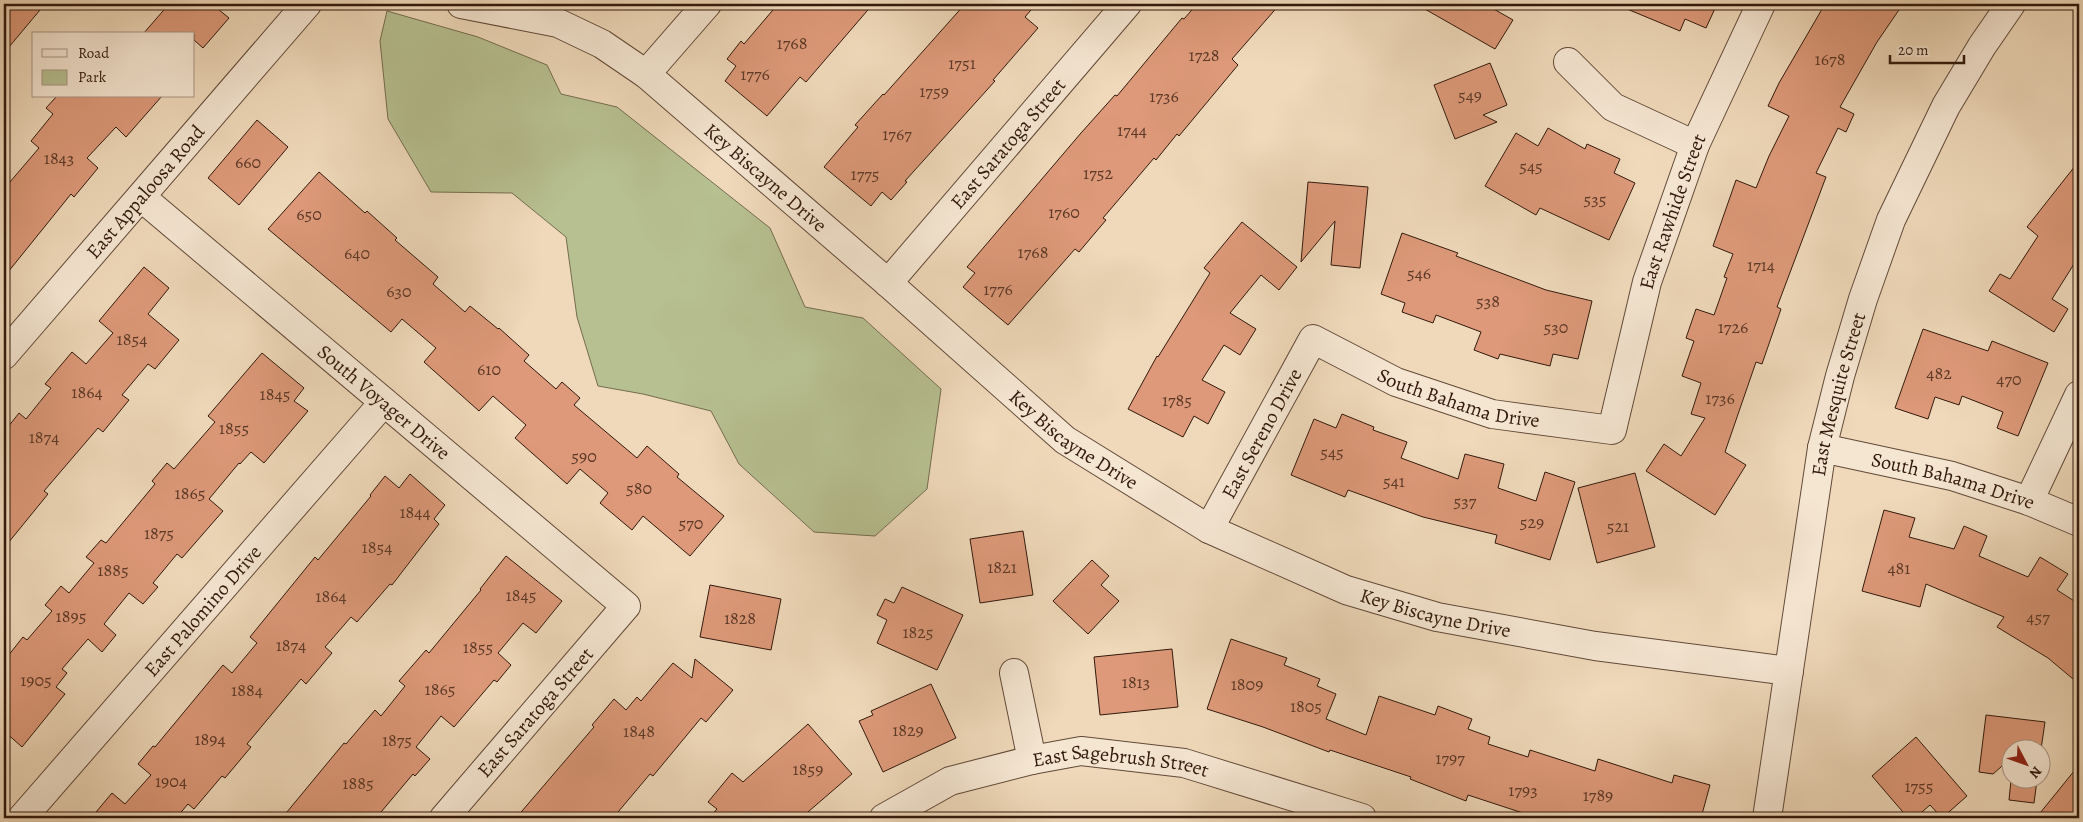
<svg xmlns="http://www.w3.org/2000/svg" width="2083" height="822" font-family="Alegreya,serif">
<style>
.green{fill:#b7c091;stroke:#746c4e}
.building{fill:#dd9979;stroke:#32190c}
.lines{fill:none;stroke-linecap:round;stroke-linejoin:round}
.minor-casing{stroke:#614938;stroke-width:30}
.tertiary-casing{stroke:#614938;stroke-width:30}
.minor{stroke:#f5e6d2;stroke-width:28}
.tertiary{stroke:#f5e6d2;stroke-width:28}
.labels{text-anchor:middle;stroke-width:4;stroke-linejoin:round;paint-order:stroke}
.number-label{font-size:18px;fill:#5d3927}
.street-label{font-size:20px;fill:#32190c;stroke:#f5e6d2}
</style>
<rect width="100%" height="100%" fill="#efd9ba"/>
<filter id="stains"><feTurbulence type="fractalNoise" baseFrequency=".004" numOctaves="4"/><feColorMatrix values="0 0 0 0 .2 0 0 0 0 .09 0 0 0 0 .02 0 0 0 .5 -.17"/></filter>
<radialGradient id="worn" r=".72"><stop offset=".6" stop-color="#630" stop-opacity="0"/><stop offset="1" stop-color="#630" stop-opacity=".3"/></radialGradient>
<path class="green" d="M387,11L478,37L547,65L561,94L617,107L770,228L805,307L863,318L941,389L927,489L875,536L814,532L739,464L711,411L643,394L598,386L577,317L566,237L512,193L431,192L388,119L380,41Z"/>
<g class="building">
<path d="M4,4H45L4,53Z"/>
<path d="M169,4H212L229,18L203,48L194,40V34H143Z"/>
<path d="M778,4H873L806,82L800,77L767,116L725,81L736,66L727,59L741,41L744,44Z"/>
<path d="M965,4H1036L1025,17L1038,28L993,80L995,81L905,181L907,182L891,200L882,192L871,206L824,167L858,127L855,125L883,94L884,95Z"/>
<path d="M1197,4H1280L1232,59L1238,65L1179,136L1177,134L1156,160L1154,158L1103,218L1106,220L1079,252L1075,249L1008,325L963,287L975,273L967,267L1081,133L1115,95L1117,96L1182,18L1184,19Z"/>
<path d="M1416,4H1485L1513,20L1495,49Z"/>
<path d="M1615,4H1717L1706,28L1685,19L1680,31Z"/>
<path d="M1825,4H1903L1877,42L1840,107L1854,114L1846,132L1838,128L1816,173L1826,177L1777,307L1781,309L1762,364L1756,362L1725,452L1746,465L1715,515L1646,471L1664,444L1681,456L1705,418L1691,414L1701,383L1682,376L1694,341L1686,338L1696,309L1714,315L1727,278L1724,277L1733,254L1713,246L1736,180L1756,188L1769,156L1789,116L1768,106L1779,83Z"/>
<path d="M1490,63L1507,105L1483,115L1497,122L1455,139L1434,85Z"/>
<path d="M57,96H162L126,137L116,127L87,158L98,168L74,197L71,194L4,277V189L39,148L31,141L53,114L46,108Z"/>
<path d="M257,120L288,147L239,205L208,178Z"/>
<path d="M1548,128L1585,149L1587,144L1620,159L1614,173L1635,183L1609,240L1540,208L1536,215L1485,186L1516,133L1538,146Z"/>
<path d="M2079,161V256L2052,299L2068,309L2054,332L1989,291L2000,274L2010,279L2038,236L2027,227Z"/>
<path d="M319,172L365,213L367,211L397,238L395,240L438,277L433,284L465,312L470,306L498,329L499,328L529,355L524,361L556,389L562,382L580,398L574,405L637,458L647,446L679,474L677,477L724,516L690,556L643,516L632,530L600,503L608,493L580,469L567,484L515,438L526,425L493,396L479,411L424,362L436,348L402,319L391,332L268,229Z"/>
<path d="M1308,182L1368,187L1360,268L1331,265L1335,221L1301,262Z"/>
<path d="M1242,222L1297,267L1279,290L1261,275L1230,313L1256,329L1240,355L1224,345L1202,380L1225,392L1208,424L1194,416L1183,437L1128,409L1157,356L1158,357L1210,273L1204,268Z"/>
<path d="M1402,233L1458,253L1456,256L1546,290L1592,301L1578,359L1553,354L1550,366L1500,354L1498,359L1474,350L1481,332L1436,315L1433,323L1402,312L1405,303L1381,294Z"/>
<path d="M144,267L169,288L148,314L179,340L155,369L148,364L122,395L129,400L103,432L98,428L44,491L48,494L4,548V432L19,413L26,419L51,388L45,384L72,352L86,364L113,333L99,321Z"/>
<path d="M1923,329L1988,351L1992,341L2048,363L2018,436L1997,428L2003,412L1962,396L1959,405L1935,397L1928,419L1895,408Z"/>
<path d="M262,353L304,388L294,401L308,411L264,463L251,452L240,464L239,463L209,499L223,511L182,558L177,554L153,583L158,587L143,604L129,593L104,624L116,635L102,652L88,639L62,669L67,673L56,687L65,694L22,747L4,731V661L23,637L27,640L52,611L45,605L61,586L69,593L94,563L86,557L101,540L106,543L155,484L152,481L167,463L174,469L215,422L208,416Z"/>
<path d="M1342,414L1374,427L1373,430L1407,442L1401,458L1458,479L1465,454L1504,464L1498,488L1536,501L1545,472L1575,482L1550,560L1495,543L1497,535L1423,517L1348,490L1345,497L1291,475L1314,419L1336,428Z"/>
<path d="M1635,473L1655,547L1597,563L1578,488Z"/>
<path d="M410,474L445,505L434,519L439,524L392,585L390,584L357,622L351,617L325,647L332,653L306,684L301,679L247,744L251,747L225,778L222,776L194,809L188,804L176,818H91L112,793L125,804L151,775L138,764L153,746L155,747L223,665L232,673L257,643L250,637L315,557L318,560L371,496L370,495L385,476L399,488Z"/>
<path d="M1884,510L1915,518L1909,537L1954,549L1964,526L1987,536L1979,556L2028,577L2040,557L2068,574L2057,590L2079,604V684L2048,658L1997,627L2004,617L1926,584L1920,607L1862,591Z"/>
<path d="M1023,531L1033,595L980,603L970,539Z"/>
<path d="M506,556L562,601L536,633L523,623L498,653L511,665L497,682L494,680L454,727L441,716L416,747L430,759L415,776L413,774L376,818H282L344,743L346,744L375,710L381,716L405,686L399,681L426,650L429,653L481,590L480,589Z"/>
<path d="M1092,560L1109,576L1101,585L1119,601L1088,634L1053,601Z"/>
<path d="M710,585L781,599L771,650L700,637Z"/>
<path d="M902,587L963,615L937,670L877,643L887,620L877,615L885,599L894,603Z"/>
<path d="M1231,639L1287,658L1284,665L1320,679L1317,686L1336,694L1326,719L1366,735L1379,696L1435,715L1438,706L1472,719L1468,729L1490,737L1488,744L1528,757L1530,750L1595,771L1598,759L1672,783L1674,775L1710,785L1701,818H1538L1468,795L1466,801L1410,779L1411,777L1330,750L1329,752L1263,727L1207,709Z"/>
<path d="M1172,649L1178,707L1100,715L1094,657Z"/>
<path d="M695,659L733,690L706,722L701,718L653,776L650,774L613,818H516L594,727L592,725L614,699L626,710L637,697L641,701L673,663L692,678Z"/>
<path d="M931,684L956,738L883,772L859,721L873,715L871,711Z"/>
<path d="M1986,715L2045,722L2040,756V750H2010V759L1993,774L1979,772Z"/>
<path d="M808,724L852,774L801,818H709L717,809L708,802L732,773L743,782Z"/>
<path d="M1916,737L1967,796L1942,818L1930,805L1915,818H1908L1872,776Z"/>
<path d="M2079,765V818H2036Z"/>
<path d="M2011,780H2037L2034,803L2009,800Z"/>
</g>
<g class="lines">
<g class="minor-casing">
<g id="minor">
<path id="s1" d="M461,4L558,23L602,44L646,74L888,283L1065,440L1209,529L1346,590L1437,617L1595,646L1789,671"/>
<path d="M1568,62L1613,107L1695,145"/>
<path d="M646,74L707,4"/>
<path id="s2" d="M141,197L626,606L444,818"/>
<path id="s3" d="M888,283L1127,4"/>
<path id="s4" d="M4,355L307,4"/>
<path id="s5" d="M1822,448L1952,476L2029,501L2079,522"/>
<path d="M2029,501L2079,395"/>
<path id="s6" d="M1209,529L1313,339L1396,382L1492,414L1612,430L1647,282L1695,145L1761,4"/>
<path d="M1014,673L1032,760"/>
<path id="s7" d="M22,818L384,402"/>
<path id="s8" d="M884,818L950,781L1032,760L1081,751L1184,763L1362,818"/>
</g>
</g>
<g class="tertiary-casing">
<g id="tertiary">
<path id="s9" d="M1767,818L1822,448L1840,376L1863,299L1891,220L1946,106L1982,46L2011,4"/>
</g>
</g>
<use href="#minor" class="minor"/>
<use href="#tertiary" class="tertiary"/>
</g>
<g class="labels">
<g class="number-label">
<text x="792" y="49">1768</text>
<text x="1204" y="61">1728</text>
<text x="1830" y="65">1678</text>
<text x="962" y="69">1751</text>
<text x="755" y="80">1776</text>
<text x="934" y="97">1759</text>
<text x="1470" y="101">549</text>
<text x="1164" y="102">1736</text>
<text x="1132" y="136">1744</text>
<text x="897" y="140">1767</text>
<text x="59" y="164">1843</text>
<text x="248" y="168">660</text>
<text x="1531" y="172">545</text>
<text x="1098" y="179">1752</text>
<text x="865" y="180">1775</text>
<text x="1595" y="205">535</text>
<text x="1064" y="218">1760</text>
<text x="309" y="220">650</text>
<text x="1033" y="258">1768</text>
<text x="357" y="259">640</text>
<text x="1761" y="271">1714</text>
<text x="1419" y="279">546</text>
<text x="998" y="295">1776</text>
<text x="399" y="297">630</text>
<text x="1488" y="307">538</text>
<text x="1556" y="333">530</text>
<text x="1733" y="333">1726</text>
<text x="132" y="345">1854</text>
<text x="489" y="375">610</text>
<text x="1939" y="379">482</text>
<text x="2009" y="385">470</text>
<text x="87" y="398">1864</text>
<text x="275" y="400">1845</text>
<text x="1720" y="404">1736</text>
<text x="1177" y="406">1785</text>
<text x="234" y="434">1855</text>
<text x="44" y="443">1874</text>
<text x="1332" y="458">545</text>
<text x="584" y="462">590</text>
<text x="1394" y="487">541</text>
<text x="639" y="494">580</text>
<text x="190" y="499">1865</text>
<text x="1465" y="507">537</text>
<text x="415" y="518">1844</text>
<text x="1532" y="528">529</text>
<text x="691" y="529">570</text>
<text x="1618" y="532">521</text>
<text x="159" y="539">1875</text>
<text x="377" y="553">1854</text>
<text x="1002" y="573">1821</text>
<text x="1899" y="574">481</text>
<text x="113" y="576">1885</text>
<text x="521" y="601">1845</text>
<text x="331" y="602">1864</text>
<text x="71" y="622">1895</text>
<text x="2038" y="623">457</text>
<text x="740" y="624">1828</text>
<text x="918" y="638">1825</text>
<text x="291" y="651">1874</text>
<text x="478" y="653">1855</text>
<text x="36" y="686">1905</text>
<text x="1136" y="688">1813</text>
<text x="1247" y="690">1809</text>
<text x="440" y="695">1865</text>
<text x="247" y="696">1884</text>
<text x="1306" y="712">1805</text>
<text x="908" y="736">1829</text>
<text x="639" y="737">1848</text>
<text x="210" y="745">1894</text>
<text x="397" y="746">1875</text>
<text x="1450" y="764">1797</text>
<text x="808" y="775">1859</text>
<text x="171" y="787">1904</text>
<text x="358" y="789">1885</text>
<text x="1919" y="792">1755</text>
<text x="1523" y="796">1793</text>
<text x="1598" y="801">1789</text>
</g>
<g class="street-label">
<text dy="7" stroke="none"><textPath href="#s3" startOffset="184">East Saratoga Street</textPath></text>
<text dy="7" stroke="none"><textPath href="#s1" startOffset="359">Key Biscayne Drive</textPath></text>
<text dy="7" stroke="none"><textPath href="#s4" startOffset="216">East Appaloosa Road</textPath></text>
<text dy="7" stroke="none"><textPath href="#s6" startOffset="759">East Rawhide Street</textPath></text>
<text dy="7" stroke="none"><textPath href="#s6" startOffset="375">South Bahama Drive</textPath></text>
<text dy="7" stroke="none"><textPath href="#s9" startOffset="430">East Mesquite Street</textPath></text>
<text dy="7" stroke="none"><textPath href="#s2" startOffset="318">South Voyager Drive</textPath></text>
<text dy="7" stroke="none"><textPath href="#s6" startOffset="109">East Sereno Drive</textPath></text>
<text dy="7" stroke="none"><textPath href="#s1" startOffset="764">Key Biscayne Drive</textPath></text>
<text dy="7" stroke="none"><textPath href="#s5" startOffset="135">South Bahama Drive</textPath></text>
<text dy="7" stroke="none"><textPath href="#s7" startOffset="275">East Palomino Drive</textPath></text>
<text dy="7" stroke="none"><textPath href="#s1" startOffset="1169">Key Biscayne Drive</textPath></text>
<text transform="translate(535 712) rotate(-49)" y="7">East Saratoga Street</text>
<text dy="7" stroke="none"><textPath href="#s8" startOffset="250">East Sagebrush Street</textPath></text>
</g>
</g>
<rect width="2083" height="822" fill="none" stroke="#efd9ba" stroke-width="20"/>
<rect x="5" y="5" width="2073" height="812" fill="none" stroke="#32190c" stroke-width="2.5"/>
<rect x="10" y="10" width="2063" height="802" fill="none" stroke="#32190c"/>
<rect x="32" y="32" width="162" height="65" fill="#f5e6d2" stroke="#a79483"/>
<rect x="42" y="49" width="25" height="8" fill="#f5e6d2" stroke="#a79483"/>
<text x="78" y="58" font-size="15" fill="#32190c">Road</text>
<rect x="42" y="70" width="25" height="15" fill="#b7c091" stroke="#a79483"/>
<text x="78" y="82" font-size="15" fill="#32190c">Park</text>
<g transform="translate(2026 764) rotate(131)"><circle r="24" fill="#f5e6d2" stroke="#a79483"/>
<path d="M0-4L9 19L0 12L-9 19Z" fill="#8f2418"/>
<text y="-8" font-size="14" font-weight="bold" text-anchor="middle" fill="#32190c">N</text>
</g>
<path d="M1890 55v8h74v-8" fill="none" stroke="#32190c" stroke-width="2.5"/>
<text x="1898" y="55" font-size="15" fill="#32190c" stroke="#f5e6d2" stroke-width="4" paint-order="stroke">20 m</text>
<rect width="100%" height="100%" filter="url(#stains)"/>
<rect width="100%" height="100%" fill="url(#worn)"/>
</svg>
